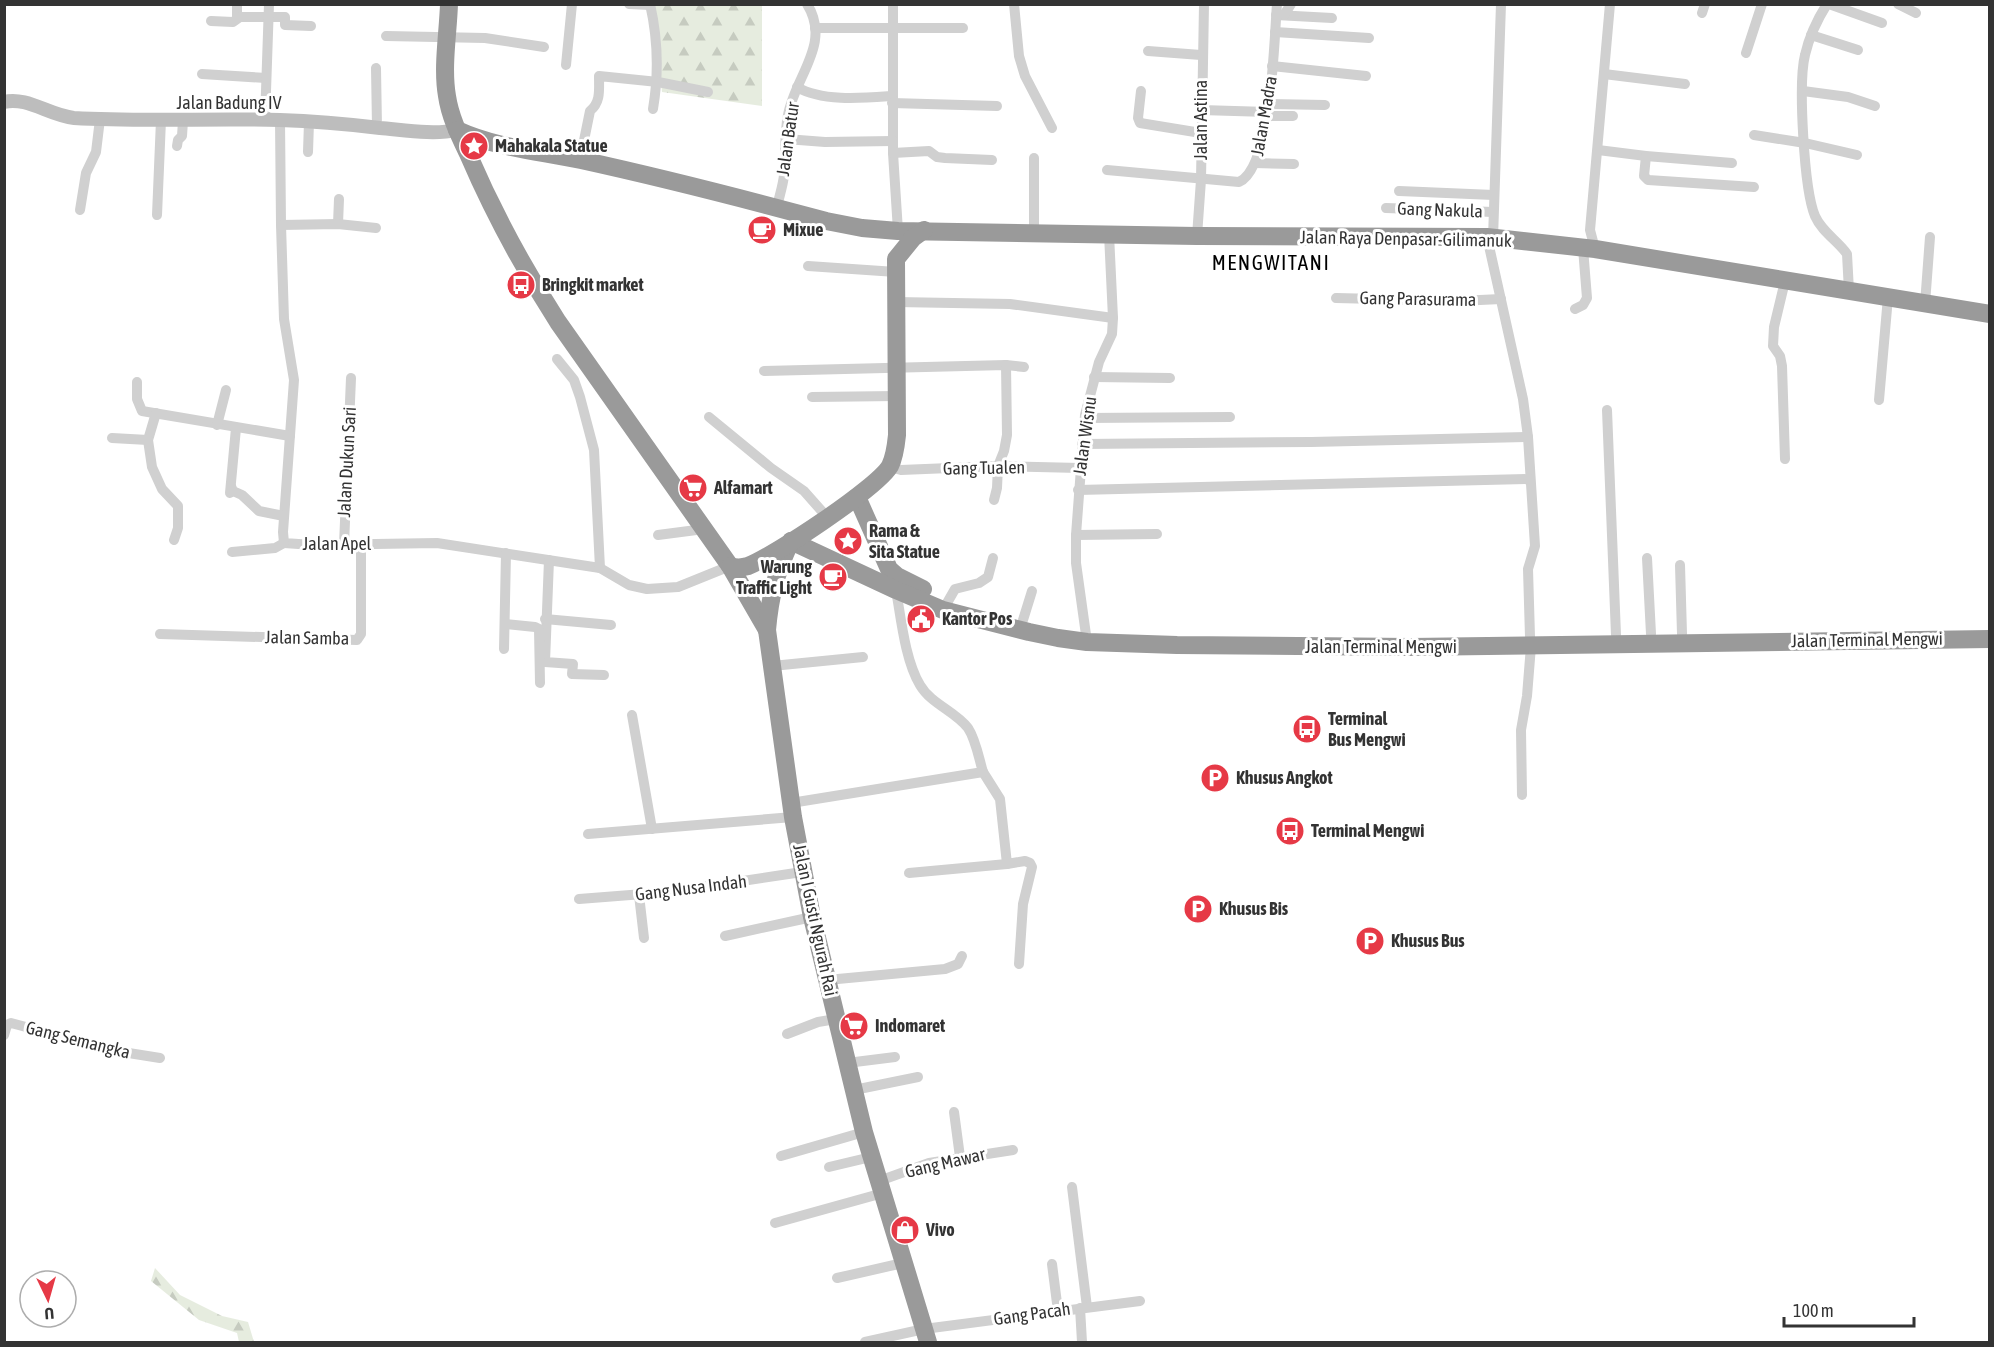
<svg xmlns="http://www.w3.org/2000/svg" width="1994" height="1347" font-family="'Asap Condensed',sans-serif">
<style>
.forest{fill:url(#forest-firs)}
.lines{fill:none;stroke-linecap:round;stroke-linejoin:round}
.street{stroke:#d0d0d0;stroke-width:10}
.secondary{stroke:#bdbdbd;stroke-width:14}
.highway{stroke:#9a9a9a;stroke-width:18}
.labels{text-anchor:middle;stroke-width:6;stroke-linejoin:round;paint-order:stroke}
.street-label{font-size:18px;fill:#333;stroke:#fff}
.poi-label{font-size:18px;font-weight:bold;fill:#333;stroke:#fff;text-anchor:start}
.quarter-label{font-size:21px;letter-spacing:1.5px;fill:#000;stroke:#fff}
</style>
<defs>
<pattern id="forest-firs" width="22" height="20" patternUnits="userSpaceOnUse" patternTransform="scale(1.5)"><rect width="22" height="20" fill="#e6ecdf"/><path d="M5 1l3.5 6h-7zM16 11l3.5 6h-7z" fill="#c6cbc0"/></pattern>
</defs>
<rect width="100%" height="100%" fill="#fff"/>
<g class="forest">
<path d="M653,5H762V106L662,92Z"/>
<path d="M155,1268L180,1295L222,1316L248,1322L254,1342H239L237,1333L199,1320L151,1281Z"/>
</g>
<g class="lines">
<g class="street">
<path d="M237,4V18"/>
<path d="M629,4L650,5"/>
<path d="M650,4C658,39 659,73 653,109"/>
<path d="M893,4V153L898,231"/>
<path d="M1014,4L1019,56L1025,76L1052,128"/>
<path d="M1827,4C1817,20 1809,37 1805,55C1798,83 1804,190 1815,216C1822,232 1838,241 1847,254L1849,291"/>
<path d="M1829,4L1882,23"/>
<path d="M1898,4L1916,13"/>
<path d="M1702,13L1705,4"/>
<path d="M1276,15L1332,18"/>
<path d="M1284,15L1291,4"/>
<path d="M211,21L233,22L240,17H285V25L311,26"/>
<path d="M815,28H963"/>
<path d="M1275,32L1369,38"/>
<path d="M1811,35L1858,50"/>
<path d="M386,36L485,38L544,47"/>
<path d="M1148,51L1201,55"/>
<path d="M1746,53L1762,4"/>
<path d="M566,65L572,4"/>
<path d="M1272,66L1366,76"/>
<path d="M376,68L377,127"/>
<path d="M202,74L266,78"/>
<path d="M1604,74L1685,84"/>
<path d="M797,87C822,102 864,98 892,96"/>
<path d="M1141,91L1138,118L1140,123L1201,133"/>
<path d="M1803,91L1848,97L1875,106"/>
<path d="M892,103L997,106"/>
<path d="M1269,104L1325,105"/>
<path d="M1201,110L1268,112"/>
<path d="M1267,116H1293"/>
<path d="M265,120L269,4"/>
<path d="M280,120L281,225L284,319L294,380L283,532L284,543L313,545L437,543L600,568L629,585L647,589L678,587L730,566"/>
<path d="M1754,135L1805,143L1857,155"/>
<path d="M786,139L825,142L893,141"/>
<path d="M177,146L178,140L182,136L183,121"/>
<path d="M1598,150L1646,156L1732,163"/>
<path d="M308,152L309,122"/>
<path d="M893,153L929,151L937,157L945,158L992,160"/>
<path d="M1646,156L1644,176L1648,180L1754,187"/>
<path d="M1034,158V232"/>
<path d="M580,160L590,111C601,102 599,90 599,76L658,82L708,92"/>
<path d="M1255,163L1294,164"/>
<path d="M1107,170L1239,182C1272,167 1274,40 1277,4"/>
<path d="M1399,191L1494,195"/>
<path d="M777,207C779,197 783,186 784,175C786,155 784,135 788,115C795,76 832,44 807,4"/>
<path d="M1386,208L1493,212"/>
<path d="M80,210L86,173L96,152L100,119"/>
<path d="M157,215L161,120"/>
<path d="M338,224L339,199"/>
<path d="M281,225L338,224L376,228"/>
<path d="M1197,236L1201,180L1204,4"/>
<path d="M1487,237L1523,399L1528,437L1535,546L1528,569L1530,637"/>
<path d="M1493,238L1501,4"/>
<path d="M1595,249L1590,230L1610,4"/>
<path d="M808,266L896,272"/>
<path d="M1336,298L1459,301L1501,299"/>
<path d="M896,302L1010,304L1113,318"/>
<path d="M1925,304L1930,237"/>
<path d="M1575,309L1583,305L1587,298L1583,248"/>
<path d="M557,359L574,380L580,397L594,450L600,568"/>
<path d="M764,371L1006,365L1024,367"/>
<path d="M1094,377L1170,378"/>
<path d="M137,382V399L142,411L290,436"/>
<path d="M812,397L897,396"/>
<path d="M1879,400L1888,297"/>
<path d="M1607,410L1616,635"/>
<path d="M156,413L148,440L152,467L162,489L178,506V528L174,540"/>
<path d="M709,417L771,468L804,491L827,517"/>
<path d="M1085,418L1230,417"/>
<path d="M217,425L226,390"/>
<path d="M112,438L148,440"/>
<path d="M1082,444L1311,442L1528,437"/>
<path d="M1785,459L1782,366L1780,356L1773,346L1774,327L1785,281"/>
<path d="M890,467L901,470L998,466L1080,468"/>
<path d="M231,486L233,491L242,495L259,511L284,516"/>
<path d="M1078,490L1530,479"/>
<path d="M230,493L236,428"/>
<path d="M994,500L997,488L998,466L1004,451L1007,435L1006,365"/>
<path d="M658,535L704,529"/>
<path d="M1076,535L1157,534"/>
<path d="M344,545L351,378"/>
<path d="M232,552L275,548L284,543"/>
<path d="M1647,558L1651,634"/>
<path d="M549,560L545,662L573,664L572,674L604,675"/>
<path d="M1680,565L1682,634"/>
<path d="M943,610L955,589L979,583L988,577L993,558"/>
<path d="M545,619L611,625"/>
<path d="M1023,620L1032,591"/>
<path d="M506,624L535,627L539,629L540,683"/>
<path d="M160,634L357,640L361,634V545"/>
<path d="M1087,642L1076,563V535L1085,415L1099,362L1112,334L1113,318L1109,234"/>
<path d="M504,649L506,553"/>
<path d="M772,666L863,657"/>
<path d="M632,715L652,829"/>
<path d="M983,772L1000,799L1007,864L1025,861L1030,863L1032,867L1023,904L1019,964"/>
<path d="M1522,795L1521,730L1527,696L1531,646"/>
<path d="M791,803L983,772C979,759 976,740 968,728C955,711 931,704 920,685C905,660 901,618 896,590"/>
<path d="M588,834L793,817"/>
<path d="M909,873L1007,864"/>
<path d="M639,895L644,938"/>
<path d="M579,899L669,892L802,872"/>
<path d="M725,936L812,917"/>
<path d="M827,980L945,969L958,964L962,956"/>
<path d="M787,1034L818,1022L836,1019"/>
<path d="M4,1035L7,1025L11,1023L116,1051L160,1058"/>
<path d="M847,1063L895,1057"/>
<path d="M854,1090L918,1077"/>
<path d="M954,1112L960,1157"/>
<path d="M781,1156L864,1132"/>
<path d="M829,1167L871,1157"/>
<path d="M879,1181L929,1163L1013,1150"/>
<path d="M1072,1187L1087,1307"/>
<path d="M775,1223L883,1193"/>
<path d="M1052,1264L1058,1311"/>
<path d="M837,1278L903,1263"/>
<path d="M1080,1308L1082,1342"/>
<path d="M865,1342L924,1329L1140,1301"/>
</g>
<path class="secondary" d="M4,102C27,96 50,116 74,118C143,122 211,118 280,120C313,121 347,124 380,128C404,130 433,135 457,130"/>
<g class="highway">
<path d="M449,4C448,34 442,67 447,96C450,117 460,137 469,156C494,214 524,269 558,322L730,566L767,630"/>
<path d="M457,130C496,148 539,151 581,160C663,178 745,199 826,221L862,228L898,231L1197,236L1487,237L1595,249L1990,314"/>
<path d="M857,497L889,569L897,576L923,589"/>
<path d="M791,541L896,590L943,610L1029,632L1058,638L1087,642L1177,645L1411,647L1990,639"/>
<path d="M791,541C776,572 770,596 767,630L793,817L812,917L864,1132L928,1342"/>
<path d="M730,566C736,568 741,568 748,566C774,556 877,488 890,466C895,456 896,445 897,435L896,259L913,238L924,230"/>
</g>
</g>
<defs>
<g id="sight-disc" transform="scale(1.5)"><circle r="9.5" fill="#e63946" stroke="#fff"/><path d="M0-6L1.8-2.2L6-1.7L2.9 1.2L3.7 5.4L0 3.3L-3.7 5.4L-2.9 1.2L-6-1.7L-1.8-2.2Z" fill="#fff"/></g>
<g id="cafe-disc" transform="scale(1.5)"><circle r="9.5" fill="#e63946" stroke="#fff"/><path d="M-5.5-4.5H6V0H3Q3 3.5 0 3.5H-2.5Q-5.5 3.5-5.5 0ZM3-3.2v2h1.7v-2ZM-6 4.5H4V6H-6Z" fill="#fff"/></g>
<g id="bus-disc" transform="scale(1.5)"><circle r="9.5" fill="#e63946" stroke="#fff"/><path d="M-5-6H5V4H4V6H2V4H-2V6H-4V4H-5ZM-3.5-4V0h7V-4ZM-3.5 1.2v1.5H-2V1.2ZM2 1.2v1.5H3.5V1.2Z" fill="#fff"/></g>
<g id="supermarket-disc" transform="scale(1.5)"><circle r="9.5" fill="#e63946" stroke="#fff"/><path d="M-6-5.5h2.5l.6 2H6L4.5 2H-2.5L-4.4-4H-6ZM-1.5 3.2a1.3 1.3 0 1 0 .1 0ZM3 3.2a1.3 1.3 0 1 0 .1 0Z" fill="#fff"/></g>
<g id="civic-disc" transform="scale(1.5)"><circle r="9.5" fill="#e63946" stroke="#fff"/><path d="M-.6-6.5H3V-4.5H.6V-3L4-1V1h2V6H-6V1h2V-1L-.6-3ZM-1.2 2.5V6h2.4V2.5Z" fill="#fff"/></g>
<g id="parking-disc" transform="scale(1.5)"><circle r="9.5" fill="#e63946" stroke="#fff"/><path d="M-3.5-5.5H1a3.5 3.5 0 0 1 0 7H-1V5.5H-3.5ZM-1-3.4V-.6H.8a1.4 1.4 0 0 0 0-2.8Z" fill="#fff"/></g>
<g id="shop-disc" transform="scale(1.5)"><circle r="9.5" fill="#e63946" stroke="#fff"/><path d="M-5-2.5h2.3a2.7 3.5 0 0 1 5.4 0H5L5.5 6h-11ZM-1.5-2.5h3a1.5 2.3 0 0 0-3 0Z" fill="#fff"/></g>
</defs>
<g fill-rule="evenodd">
<use href="#sight-disc" x="474" y="146"/>
<use href="#cafe-disc" x="762" y="230"/>
<use href="#bus-disc" x="521" y="285"/>
<use href="#supermarket-disc" x="693" y="488"/>
<use href="#sight-disc" x="848" y="541"/>
<use href="#cafe-disc" x="833" y="577"/>
<use href="#civic-disc" x="921" y="619"/>
<use href="#bus-disc" x="1307" y="729"/>
<use href="#parking-disc" x="1215" y="778"/>
<use href="#bus-disc" x="1290" y="831"/>
<use href="#parking-disc" x="1198" y="909"/>
<use href="#parking-disc" x="1370" y="941"/>
<use href="#supermarket-disc" x="854" y="1026"/>
<use href="#shop-disc" x="905" y="1230"/>
</g>
<g class="labels">
<g class="street-label">
<text x="229" y="109">Jalan Badung IV</text>
<text transform="translate(1264 116) rotate(-80)" y="6">Jalan Madra</text>
<text transform="translate(1201 120) rotate(-90)" y="6">Jalan Astina</text>
<text transform="translate(788 139) rotate(-82)" y="6">Jalan Batur</text>
<text transform="translate(1440 210) rotate(2)" y="6">Gang Nakula</text>
<text transform="translate(1406 239) rotate(1)" y="6">Jalan Raya Denpasar-Gilimanuk</text>
<text transform="translate(1418 299) rotate(1)" y="6">Gang Parasurama</text>
<text transform="translate(1085 436) rotate(-82)" y="6">Jalan Wisnu</text>
<text transform="translate(347 462) rotate(-87)" y="6">Jalan Dukun Sari</text>
<text transform="translate(984 468) rotate(-1)" y="6">Gang Tualen</text>
<text x="337" y="550">Jalan Apel</text>
<text transform="translate(307 638) rotate(1)" y="6">Jalan Samba</text>
<text transform="translate(1867 640) rotate(-1)" y="6">Jalan Terminal Mengwi</text>
<text x="1381" y="653">Jalan Terminal Mengwi</text>
<text transform="translate(691 888) rotate(-7)" y="6">Gang Nusa Indah</text>
<text transform="translate(815 920) rotate(78)" y="6">Jalan I Gusti Ngurah Rai</text>
<text transform="translate(78 1040) rotate(14)" y="6">Gang Semangka</text>
<text transform="translate(945 1163) rotate(-13)" y="6">Gang Mawar</text>
<text transform="translate(1032 1314) rotate(-8)" y="6">Gang Pacah</text>
</g>
<g class="poi-label">
<text x="495" y="152">Mahakala Statue</text>
<text x="783" y="236">Mixue</text>
<text x="542" y="291">Bringkit market</text>
<text x="714" y="494">Alfamart</text>
<text x="869" y="537">Rama &amp;<tspan x="869" dy="21">Sita Statue</tspan></text>
<text x="812" y="573" text-anchor="end">Warung<tspan x="812" dy="21">Traffic Light</tspan></text>
<text x="942" y="625">Kantor Pos</text>
<text x="1328" y="725">Terminal<tspan x="1328" dy="21">Bus Mengwi</tspan></text>
<text x="1236" y="784">Khusus Angkot</text>
<text x="1311" y="837">Terminal Mengwi</text>
<text x="1219" y="915">Khusus Bis</text>
<text x="1391" y="947">Khusus Bus</text>
<text x="875" y="1032">Indomaret</text>
<text x="926" y="1236">Vivo</text>
</g>
<g class="quarter-label">
<text x="1271" y="270">MENGWITANI</text>
</g>
</g>
<rect width="1994" height="1347" fill="none" stroke="#333333" stroke-width="12"/>
<g transform="translate(48 1299) rotate(175)"><circle r="28" fill="#ffffff" stroke="#adadad" stroke-width="1.5"/>
<path d="M0-4.5L10 22L0 15L-10 22Z" fill="#e63946"/>
<text y="-9" font-size="16" font-weight="bold" text-anchor="middle" fill="#333333">U</text>
</g>
<path d="M1784 1317v9h130v-9" fill="none" stroke="#333333" stroke-width="3"/>
<text x="1793" y="1317" font-size="18" fill="#333333" stroke="#ffffff" stroke-width="4.5" paint-order="stroke">100 m</text>
</svg>
